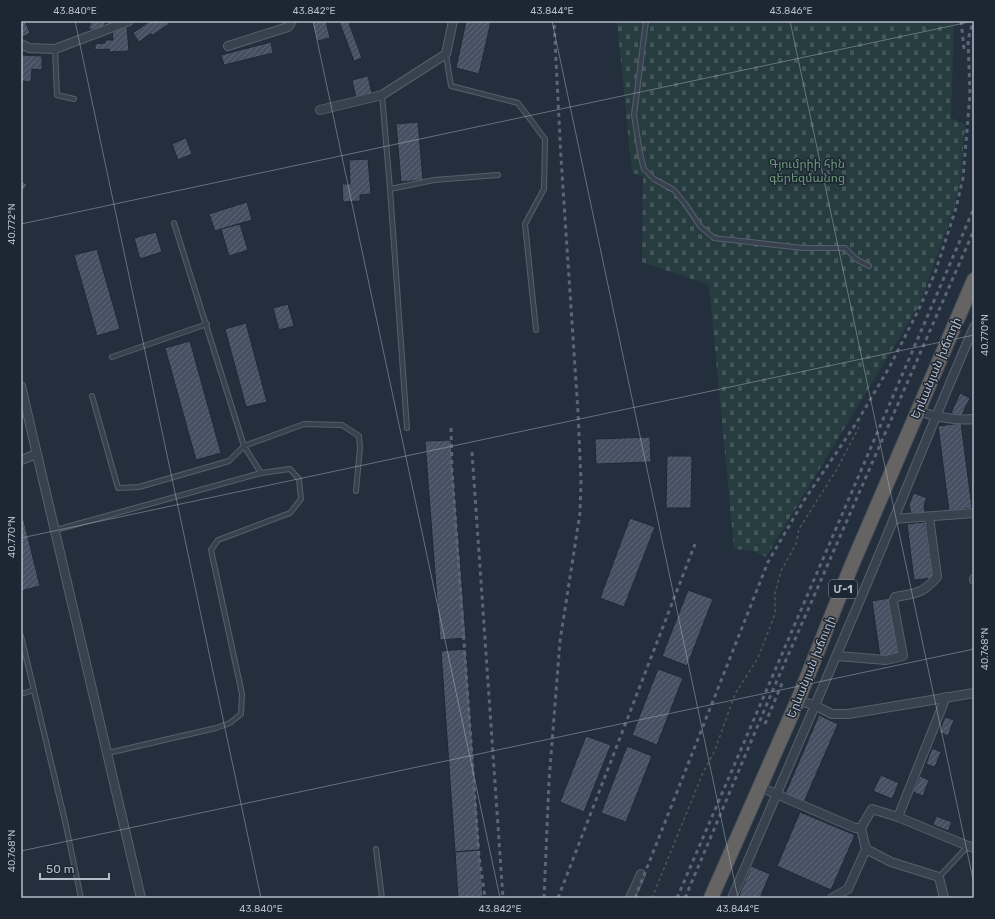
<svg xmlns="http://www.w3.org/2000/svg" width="995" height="919" font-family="Rubik,'Noto Sans Armenian',sans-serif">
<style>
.cemetery{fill:url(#cemetery-stones)}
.building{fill:url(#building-hatch);stroke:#1f2835}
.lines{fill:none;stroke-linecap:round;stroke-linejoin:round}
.service-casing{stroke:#565f6c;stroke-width:6}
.minor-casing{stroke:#565f6c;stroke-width:10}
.trunk-casing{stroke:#434c59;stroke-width:16}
.path{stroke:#44595c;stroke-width:1.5;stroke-dasharray:3 3;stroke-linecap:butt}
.service{stroke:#38414e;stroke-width:4}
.minor{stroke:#38414e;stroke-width:8}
.trunk{stroke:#656462;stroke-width:14}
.rail{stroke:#5a6575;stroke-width:3;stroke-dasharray:4 4;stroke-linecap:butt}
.ticks{fill:none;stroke:#b4bcc9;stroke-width:1;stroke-opacity:0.45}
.labels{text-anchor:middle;stroke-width:3;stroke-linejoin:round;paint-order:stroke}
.shield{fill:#1d2633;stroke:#878f9c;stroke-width:1}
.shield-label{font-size:11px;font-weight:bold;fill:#b4bcc9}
.park-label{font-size:12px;fill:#6b9a76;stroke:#1d2633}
.street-label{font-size:12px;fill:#b4bcc9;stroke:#1d2633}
.neatline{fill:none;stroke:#b4bcc9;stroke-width:1.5}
.ticks-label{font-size:10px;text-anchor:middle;fill:#b4bcc9}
</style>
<defs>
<pattern id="cemetery-stones" width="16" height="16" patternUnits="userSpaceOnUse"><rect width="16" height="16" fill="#263c3f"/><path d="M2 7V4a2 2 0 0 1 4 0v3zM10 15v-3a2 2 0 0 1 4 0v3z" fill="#435659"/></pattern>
<pattern id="building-hatch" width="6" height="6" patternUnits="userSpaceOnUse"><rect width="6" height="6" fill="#455162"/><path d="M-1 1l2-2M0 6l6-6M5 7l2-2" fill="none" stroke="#5d6877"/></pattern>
</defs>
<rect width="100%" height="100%" fill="#242f3e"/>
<path class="cemetery" d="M617,21H954L951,118L965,124L961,176L954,208L920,304L766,557L754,551L734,549L709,285L642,262L643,176L632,173Z"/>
<g class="building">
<path d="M21,21H25L30,33L21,38Z"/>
<path d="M92,21H106L102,30L88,29Z"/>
<path d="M150,21H167L169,24L153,35L150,34L139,42L133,33Z"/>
<path d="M312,21H326L330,38L317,41Z"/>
<path d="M339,21H355L349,23L362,58L354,61Z"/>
<path d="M466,21H491L479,74L456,68Z"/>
<path d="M127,27L129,51L110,52L109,49L95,50V44L105,43V40H113L112,30Z"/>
<path d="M271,42L273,53L224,65L221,55Z"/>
<path d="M21,55L42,56V70L32,69L31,82L21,81Z"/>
<path d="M368,76L372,94L356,98L352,80Z"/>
<path d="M418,122L423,180L401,182L396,124Z"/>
<path d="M186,138L192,154L178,160L172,144Z"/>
<path d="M368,159L371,194L360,195V201L343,202L342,184H350L349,160Z"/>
<path d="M21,180L27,185L21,193Z"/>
<path d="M247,202L252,220L215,231L209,214Z"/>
<path d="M240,224L248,250L229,256L221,229Z"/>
<path d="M156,232L162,252L140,259L134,238Z"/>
<path d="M97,249L120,329L97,336L74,255Z"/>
<path d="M288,304L294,326L279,330L273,308Z"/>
<path d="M246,323L267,402L246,407L225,329Z"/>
<path d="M190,341L221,453L196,460L165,348Z"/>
<path d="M960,393L970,398L961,417L951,413Z"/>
<path d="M961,423L972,508L949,511L938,426Z"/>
<path d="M650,437L651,462L596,464L595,439Z"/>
<path d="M451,440L466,638L440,640L425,441Z"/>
<path d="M667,456H692L691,508H666Z"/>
<path d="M914,493L927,498L924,505L925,512L911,515L909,504Z"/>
<path d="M21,509L40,586L21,591Z"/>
<path d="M630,518L655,527L624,607L600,598Z"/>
<path d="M925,522L933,578L914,580L907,524Z"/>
<path d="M688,590L713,599L687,666L662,656Z"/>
<path d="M889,598L898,655L880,657L872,601Z"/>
<path d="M466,649L480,850L455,852L441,651Z"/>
<path d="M658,669L683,678L657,745L632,735Z"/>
<path d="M819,715L838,724L804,802L785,794Z"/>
<path d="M945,717L954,720L948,736L939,732Z"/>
<path d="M586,736L611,745L584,812L560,802Z"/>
<path d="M627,746L652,756L626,822L601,813Z"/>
<path d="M932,748L941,752L935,767L926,764Z"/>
<path d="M881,775L899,783L892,799L873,791Z"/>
<path d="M920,776L929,780L923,796L913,792Z"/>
<path d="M800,812L855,835L831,890L777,866Z"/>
<path d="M936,816L952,822L948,831L933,825Z"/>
<path d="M480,850L483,898H458L455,852Z"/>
<path d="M751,866L770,874L760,898H738Z"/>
</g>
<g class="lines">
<g class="service-casing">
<g id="service">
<path d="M646,21L634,115L640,153L644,169L654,179L674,190L686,205L700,226L714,238L803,248H845L856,259L869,266"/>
<path d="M55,49L57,95L74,99"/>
<path d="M446,55L451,86L518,103L545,139L544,189L525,224L536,330"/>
<path d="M382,95L390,189L407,428"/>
<path d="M390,189L434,180L498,175"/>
<path d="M112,357L207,324"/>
<path d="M92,396L118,488L139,487L229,461L244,446L304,424L342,425L359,436L360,448L356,491"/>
<path d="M56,530L261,473L244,446L174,223"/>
<path d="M21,636L65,821L81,898"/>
<path d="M21,694L34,690"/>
<path d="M108,753L216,728L230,723L241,714L242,694L211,550L218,540L290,513L301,499L299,479L290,469L261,473"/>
<path d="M376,849L382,898"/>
<path d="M939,877L968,846"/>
</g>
</g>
<g class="minor-casing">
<g id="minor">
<path d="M21,44L29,48L55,49L129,21"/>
<path d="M228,46L288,27L292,21"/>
<path d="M320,110L382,95L446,54L453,21"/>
<path d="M21,386L141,898"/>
<path d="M918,411C936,417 955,421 974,419"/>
<path d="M21,460L37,454"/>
<path d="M894,519L974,513"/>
<path d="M974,579V580"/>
<path d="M837,656L886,660L903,656L893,602L895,597C917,593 922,594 937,577L929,517"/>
<path d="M798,700L816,706L832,714H848L974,693"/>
<path d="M760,787L855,828H861L872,809L898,817L968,846L974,848"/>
<path d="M898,817L946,697"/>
<path d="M861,828L866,849L891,862L939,877L944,898"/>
<path d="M630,898L641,874"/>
<path d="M732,898C779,788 827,679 873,569C907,488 939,407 974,327"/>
<path d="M832,898L848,889L866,849"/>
</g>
</g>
<g class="trunk-casing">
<path id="trunk" d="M711,898L798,700L851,567L974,280"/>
</g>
<path class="path" d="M652,898L702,775L715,750L735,694L758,658L775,614V593L781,571L796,544L799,529L837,469L859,427"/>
<use href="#service" class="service"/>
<use href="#minor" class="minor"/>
<use href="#trunk" class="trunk"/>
<g class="rail">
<path d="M961,21L964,49"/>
<path d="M451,428L452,470L479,856L485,898"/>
<path d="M472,452L503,898"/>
<path d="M765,724L783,681"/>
<path d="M544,898L549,781L560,641L580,513L581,481L578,412L561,158L554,21"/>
<path d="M558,898L695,544"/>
<path d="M635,898L768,562L803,502L857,422L890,366L919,309L935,273L956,208L963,178L970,94L968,40L973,21"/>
<path d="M677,898L974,208"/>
<path d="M685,898L772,692L974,230"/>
</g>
</g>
<path class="ticks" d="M75,21L261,898M313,21L500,898M552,21L738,898M790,21L974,884M21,224L974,21M21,538L974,335M21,851L974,649M21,891L23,898"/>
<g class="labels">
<rect class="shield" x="829" y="580" width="28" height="18" rx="3"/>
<g class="shield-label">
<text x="843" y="593">Մ-1</text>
</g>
<g class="park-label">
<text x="807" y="168">Գյումրիի հին<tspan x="807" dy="14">գերեզմանոց</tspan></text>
</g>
<g class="street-label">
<text transform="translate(936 368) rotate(-67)" y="4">Երևանյան խճուղի</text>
<text transform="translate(811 667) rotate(-68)" y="4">Երևանյան խճուղի</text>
</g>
</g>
<rect width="995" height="919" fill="none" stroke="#1d2633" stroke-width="44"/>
<path d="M40 873v6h69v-6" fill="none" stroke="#b4bcc9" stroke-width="2"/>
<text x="46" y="873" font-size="12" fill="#b4bcc9" stroke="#1d2633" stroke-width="3" paint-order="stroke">50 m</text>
<rect x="22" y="22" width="951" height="875" class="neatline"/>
<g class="ticks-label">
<text x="75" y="14">43.840°E</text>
<text x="314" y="14">43.842°E</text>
<text x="552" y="14">43.844°E</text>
<text x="791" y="14">43.846°E</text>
<text transform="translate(11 224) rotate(-90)" y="4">40.772°N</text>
<text transform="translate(984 335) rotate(-90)" y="4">40.770°N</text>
<text transform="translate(11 537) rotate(-90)" y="4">40.770°N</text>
<text transform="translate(984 649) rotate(-90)" y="4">40.768°N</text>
<text transform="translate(11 851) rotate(-90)" y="4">40.768°N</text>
<text x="261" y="912">43.840°E</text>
<text x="500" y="912">43.842°E</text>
<text x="738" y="912">43.844°E</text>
</g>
</svg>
